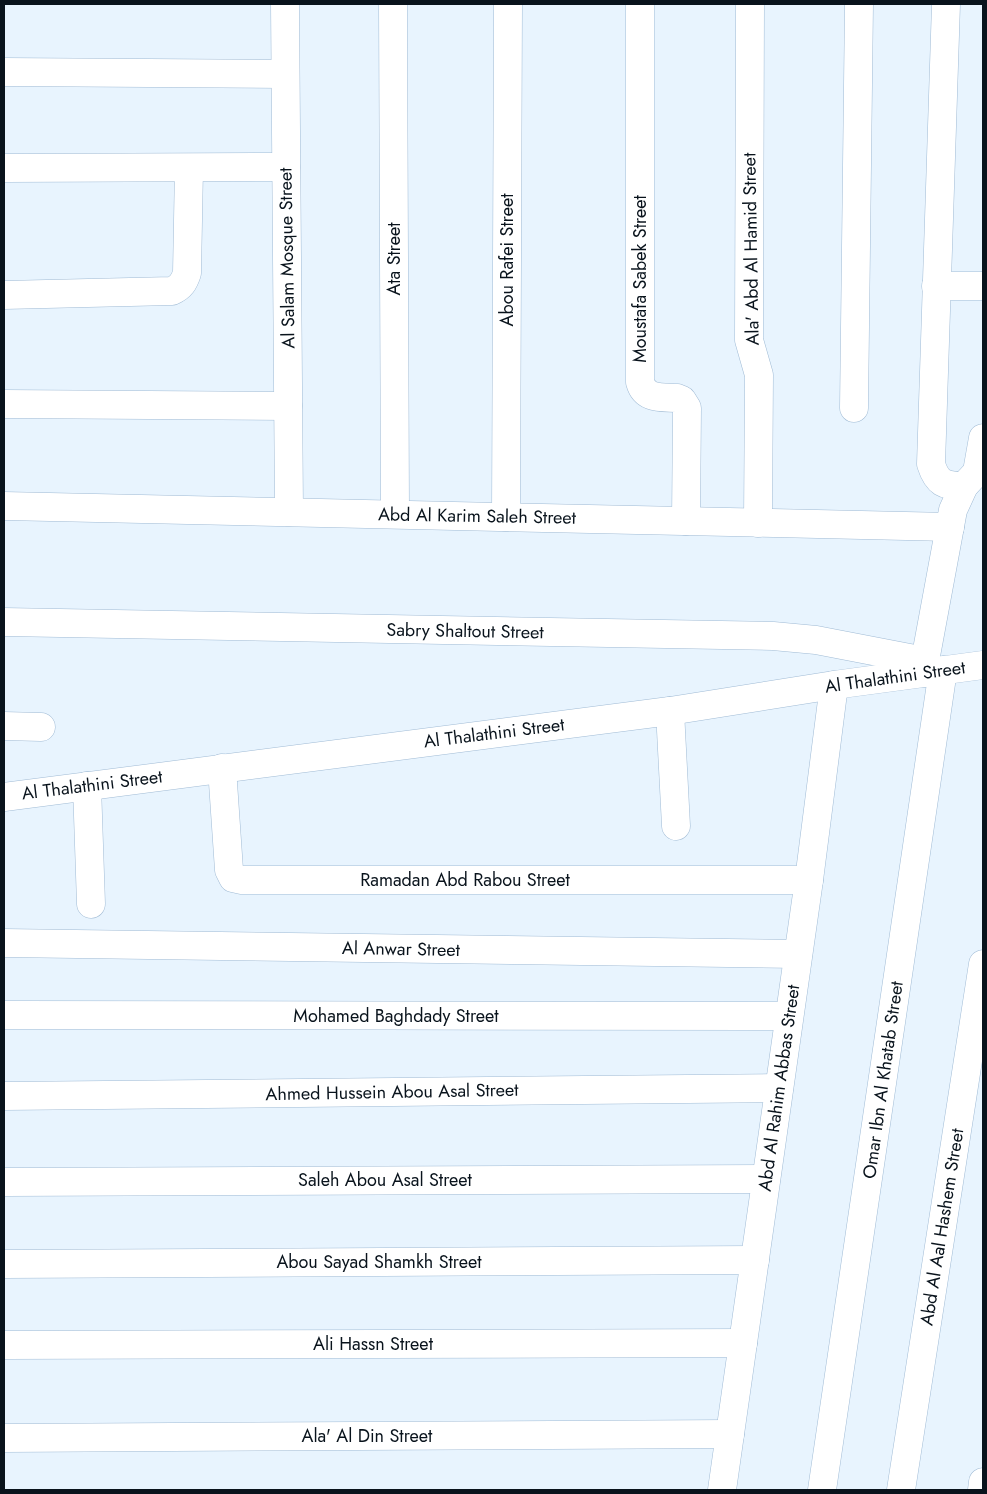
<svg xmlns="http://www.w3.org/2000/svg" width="987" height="1494" font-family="Jost,sans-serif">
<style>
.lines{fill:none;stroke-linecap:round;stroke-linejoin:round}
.minor-casing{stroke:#a0bbd5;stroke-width:29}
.minor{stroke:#fff;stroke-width:28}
.labels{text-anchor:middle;stroke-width:4;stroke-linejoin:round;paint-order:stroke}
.street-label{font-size:18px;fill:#09131c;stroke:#fff}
</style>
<rect width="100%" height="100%" fill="#e8f4fe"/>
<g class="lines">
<g class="minor-casing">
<g id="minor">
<path d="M285,4L289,512"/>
<path d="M393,4L395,514"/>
<path d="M640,4V382C645,400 662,397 677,398L682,400L687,408L686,521"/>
<path d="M750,4L749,340L759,375L758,523"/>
<path d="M946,4L931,464C937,483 944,486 964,486"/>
<path d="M4,72L285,74"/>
<path d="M4,168L286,167"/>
<path d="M936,286H983"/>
<path d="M4,295L172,291C181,287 184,282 187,273L189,168"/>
<path d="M4,404L288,406"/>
<path d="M854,408L859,4"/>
<path d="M4,506L950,527"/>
<path d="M506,517L508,4"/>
<path d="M4,622L773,636L816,640L925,661"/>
<path d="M924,673L925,661L953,510L964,486L977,472L983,438"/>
<path d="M670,711L676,826"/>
<path d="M4,726L41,727"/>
<path d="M222,768L229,870L233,878L242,880H809"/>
<path d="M87,786L91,904"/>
<path d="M4,797L670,711L834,685L983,665"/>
<path d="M4,943L798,954"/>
<path d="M4,1015L789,1016"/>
<path d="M4,1096L779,1088"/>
<path d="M4,1182L766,1179"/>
<path d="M4,1264L755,1260"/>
<path d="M4,1345L743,1343"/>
<path d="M4,1438L730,1434"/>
<path d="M722,1490L809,880L834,685"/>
<path d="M822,1490L943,670"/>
<path d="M901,1490L983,964"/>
<path d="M982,1490L983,1482"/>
</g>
</g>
<use href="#minor" class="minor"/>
</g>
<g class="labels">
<g class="street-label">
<text transform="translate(751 249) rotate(-91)" y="6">Ala' Abd Al Hamid Street</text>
<text transform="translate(287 258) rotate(-91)" y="6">Al Salam Mosque Street</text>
<text transform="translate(394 259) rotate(-90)" y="6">Ata Street</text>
<text transform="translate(507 260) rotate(-90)" y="6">Abou Rafei Street</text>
<text transform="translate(640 279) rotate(-90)" y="6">Moustafa Sabek Street</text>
<text transform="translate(477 516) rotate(1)" y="6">Abd Al Karim Saleh Street</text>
<text transform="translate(465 631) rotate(1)" y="6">Sabry Shaltout Street</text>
<text transform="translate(895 677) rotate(-8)" y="6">Al Thalathini Street</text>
<text transform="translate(494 733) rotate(-7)" y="6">Al Thalathini Street</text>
<text transform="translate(92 785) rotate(-7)" y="6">Al Thalathini Street</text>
<text x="465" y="886">Ramadan Abd Rabou Street</text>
<text transform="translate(401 949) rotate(1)" y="6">Al Anwar Street</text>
<text x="396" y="1022">Mohamed Baghdady Street</text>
<text transform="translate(883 1080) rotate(-82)" y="6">Omar Ibn Al Khatab Street</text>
<text transform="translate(779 1088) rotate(-82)" y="6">Abd Al Rahim Abbas Street</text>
<text transform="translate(392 1092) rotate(-1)" y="6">Ahmed Hussein Abou Asal Street</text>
<text x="385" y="1186">Saleh Abou Asal Street</text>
<text transform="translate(942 1227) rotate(-81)" y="6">Abd Al Aal Hashem Street</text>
<text x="379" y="1268">Abou Sayad Shamkh Street</text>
<text x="373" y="1350">Ali Hassn Street</text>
<text x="367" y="1442">Ala' Al Din Street</text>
</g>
</g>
<rect width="987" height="1494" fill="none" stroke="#09131c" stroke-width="10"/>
</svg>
